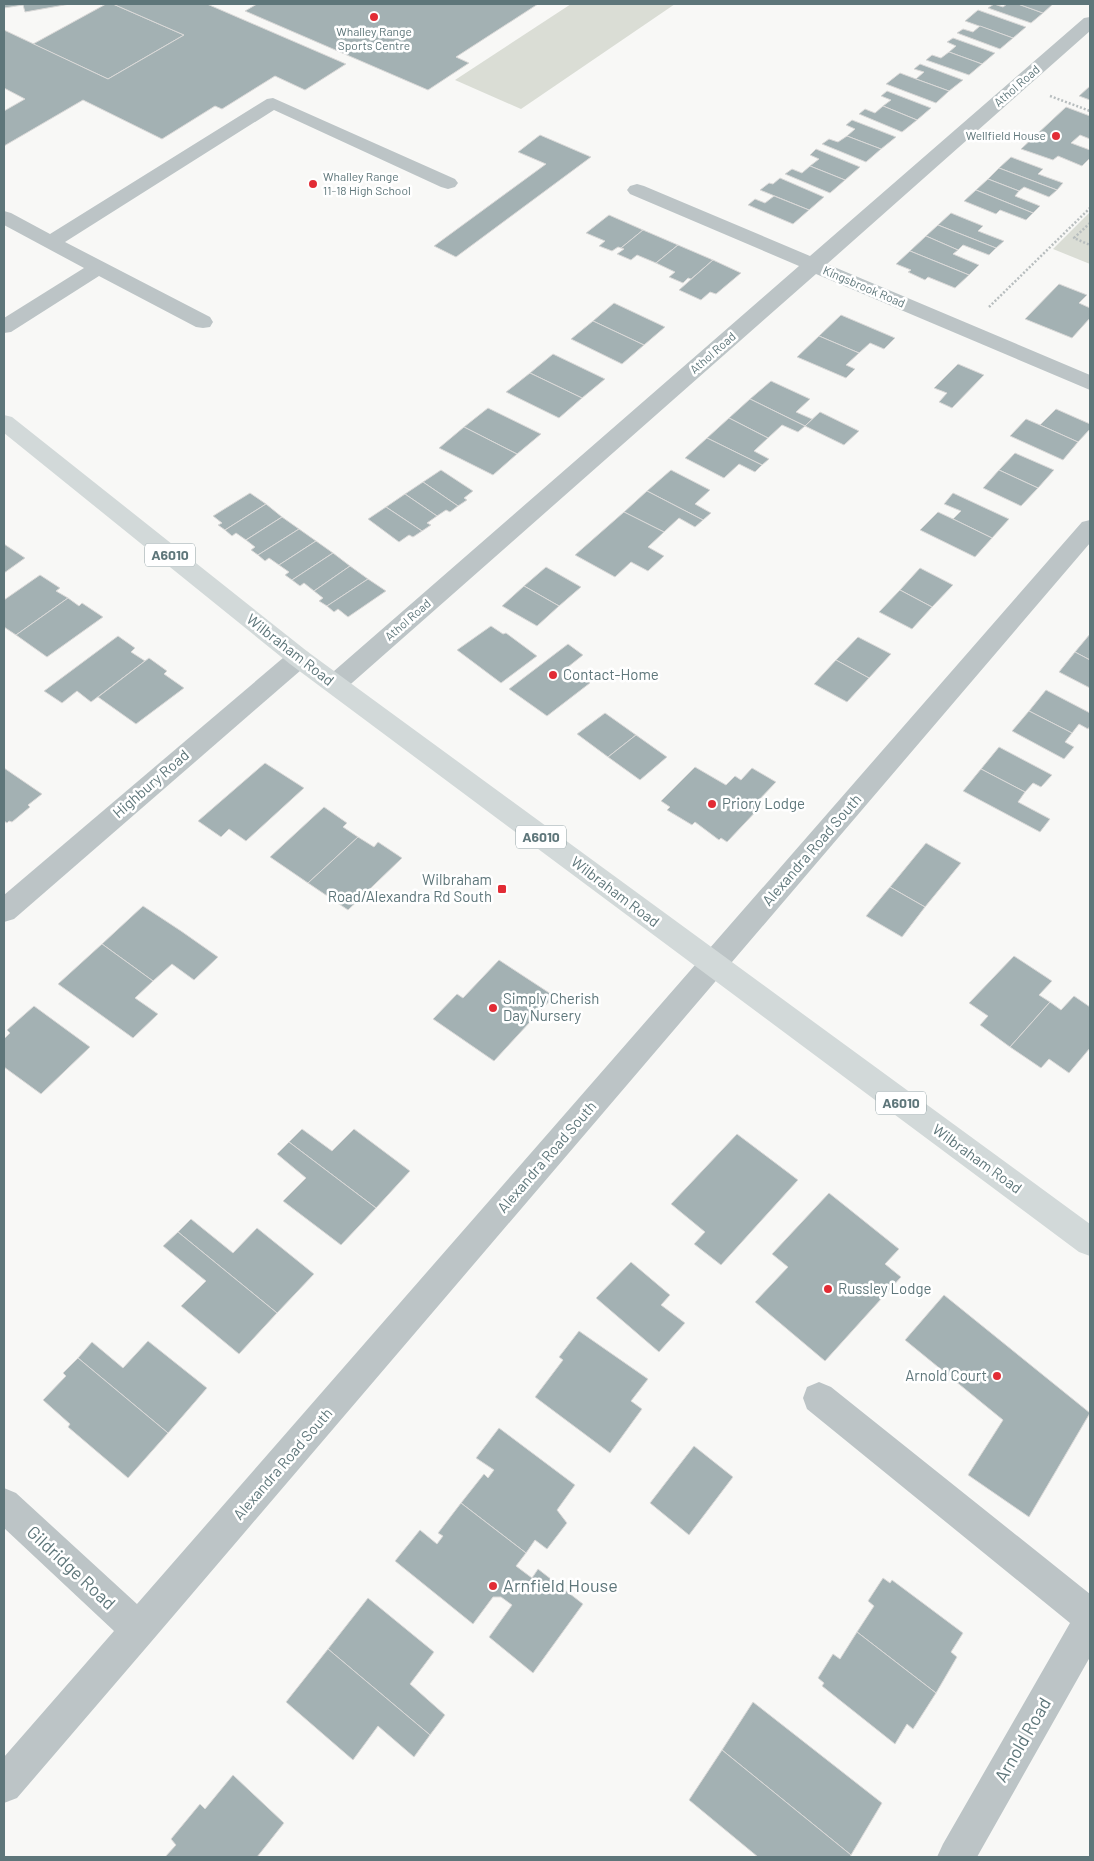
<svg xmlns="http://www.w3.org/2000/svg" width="1094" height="1861" font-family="Barlow,sans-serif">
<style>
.green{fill:#daddd5}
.building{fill:#a3b1b3;stroke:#dad9d8}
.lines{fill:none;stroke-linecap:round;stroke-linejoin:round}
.path{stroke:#b7bdbe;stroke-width:2.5;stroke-dasharray:2 2;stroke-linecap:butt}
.minor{fill:#bcc4c6;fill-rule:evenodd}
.highway{fill:#d2d9d9;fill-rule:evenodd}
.poi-dot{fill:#e22c35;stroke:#fff;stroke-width:2}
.labels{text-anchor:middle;stroke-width:5;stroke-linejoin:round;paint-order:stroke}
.far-poi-label{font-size:12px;fill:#5e767a;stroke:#fff}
.far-street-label{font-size:12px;fill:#5e767a;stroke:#fff}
.shield{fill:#fff;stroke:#8e9fa2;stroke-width:1}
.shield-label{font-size:14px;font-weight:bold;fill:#5e767a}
.street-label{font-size:15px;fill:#5e767a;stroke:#fff}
.poi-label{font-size:15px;fill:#5e767a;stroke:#fff;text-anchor:start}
.near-street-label{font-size:18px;fill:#5e767a;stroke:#fff}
.near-poi-label{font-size:18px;fill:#5e767a;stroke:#fff;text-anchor:start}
</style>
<rect width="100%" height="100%" fill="#f8f8f6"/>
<g class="green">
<path d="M571,4H675L521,109L455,80Z"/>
<path d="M1090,212V264L1053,249Z"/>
</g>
<g class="building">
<path d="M4,4H70L25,12L23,5L4,8Z"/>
<path d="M106,4H113L184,35L108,79L33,44Z"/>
<path d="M113,4H207L346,64L305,90L275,76L222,109L215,106L162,139L83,100L4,146V111L25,99L4,88V30L108,79L184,35Z"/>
<path d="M257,4H538L456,57L469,63L428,90L245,11Z"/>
<path d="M994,4L1003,7L1007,4H1018L1043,13L1031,23L988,8Z"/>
<path d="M1018,4H1053L1043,13Z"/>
<path d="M978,10L1026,27L1013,38L965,21Z"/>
<path d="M980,26L1013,38L1000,49L957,33L963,29L973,32Z"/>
<path d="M953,38L995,53L982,64L949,52L956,46L947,42Z"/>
<path d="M949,52L982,64L969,75L926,60L932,55L941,58Z"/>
<path d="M920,64L963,80L949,91L916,79L924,72L914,69Z"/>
<path d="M900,73L916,79L949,91L936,103L886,84Z"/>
<path d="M1090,86V100L1079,96Z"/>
<path d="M887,91L931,108L917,120L883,106L891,100L881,96Z"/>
<path d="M883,106L917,120L902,132L859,114L865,109L875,113Z"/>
<path d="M1066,107L1090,116V139L1080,135L1071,143L1090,150V158L1082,166L1058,156L1053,160L1021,149Z"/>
<path d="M852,120L896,137L881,149L847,136L855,129L846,125Z"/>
<path d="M540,135L591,157L456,257L434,246L546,164L518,152Z"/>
<path d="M847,136L881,149L866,162L822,144L829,139L838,142Z"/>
<path d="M816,149L860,167L845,180L810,166L819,159L810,155Z"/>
<path d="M1011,157L1043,169L1038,174L1063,183L1057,190L999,168Z"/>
<path d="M810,166L845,180L830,193L785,174L792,169L802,173Z"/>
<path d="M999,168L1057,190L1049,197L1024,187L1019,191L988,179Z"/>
<path d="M780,178L824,197L809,210L760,190L769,183L773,184Z"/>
<path d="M988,179L1019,191L1015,196L1040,206L1033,213L976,190Z"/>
<path d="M976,190L1033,213L1026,220L1000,210L996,214L964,201Z"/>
<path d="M774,196L809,210L793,224L748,205L755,199L765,203Z"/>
<path d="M951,213L983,226L978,231L1004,241L996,248L938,225Z"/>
<path d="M609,215L643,230L621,248L618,247L612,251L599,246L605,241L586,233Z"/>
<path d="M938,225L996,248L989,255L963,245L958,250L926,236Z"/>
<path d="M643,230L678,245L656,263L637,255L631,260L617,254L624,249L621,248Z"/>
<path d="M926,236L958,250L953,254L979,265L969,275L910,251Z"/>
<path d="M678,245L713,260L691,279L688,278L683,283L669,277L675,272L656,263Z"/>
<path d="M910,251L969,275L955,288L928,277L925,280L908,272L911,270L896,264Z"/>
<path d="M713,260L741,273L716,294L710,292L701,300L679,290Z"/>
<path d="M1059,284L1087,295L1079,303L1090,308V318L1072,338L1025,319Z"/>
<path d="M614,303L665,327L644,345L593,321Z"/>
<path d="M841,315L895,338L884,349L870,343L859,353L819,336Z"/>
<path d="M593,321L644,345L622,364L571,339Z"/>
<path d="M819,336L859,353L846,365L855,369L846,378L797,357Z"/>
<path d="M553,354L605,379L582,398L530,373Z"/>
<path d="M958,364L984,375L952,408L939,402L947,393L934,388Z"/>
<path d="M530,373L582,398L559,418L506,392Z"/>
<path d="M771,381L810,399L796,412L812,419L805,426L750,399Z"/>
<path d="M750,399L805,426L798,432L782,425L768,438L729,418Z"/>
<path d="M488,408L541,434L517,454L464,427Z"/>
<path d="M1056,409L1090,424V429L1078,442L1040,425Z"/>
<path d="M820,412L859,431L844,445L805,426Z"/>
<path d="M729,418L768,438L754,451L769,459L762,465L707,438Z"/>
<path d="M1026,419L1040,425L1078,442L1063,460L1010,436Z"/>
<path d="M464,427L517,454L493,475L439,448Z"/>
<path d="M707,438L762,465L755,472L739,464L724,478L685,458Z"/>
<path d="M1015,453L1054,470L1038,488L999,470Z"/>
<path d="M441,470L473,491L464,498L467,500L458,506L423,482Z"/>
<path d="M671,470L710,490L695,504L711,513L703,520L647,491Z"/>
<path d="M999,470L1038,488L1021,506L983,488Z"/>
<path d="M423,482L458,506L450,512L446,510L437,516L405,494Z"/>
<path d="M647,491L703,520L695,527L679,518L664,532L624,512Z"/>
<path d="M250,493L266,504L225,530L218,525L222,523L213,516Z"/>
<path d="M953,493L1009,519L992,538L953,519L961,511L944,504Z"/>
<path d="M405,494L437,516L427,523L431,525L422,531L386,507Z"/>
<path d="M266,504L282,517L246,540L236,533L232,536L225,530Z"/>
<path d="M386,507L422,531L413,537L409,535L399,542L368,519Z"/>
<path d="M624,512L664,532L648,547L664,556L648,571L631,562L615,577L575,555Z"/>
<path d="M938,512L953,519L992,538L975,557L920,530Z"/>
<path d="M282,517L299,529L258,555L251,550L255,547L246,540Z"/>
<path d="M299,529L316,541L279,565L269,558L265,561L258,555Z"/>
<path d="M316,541L333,553L292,580L285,575L289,572L279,565Z"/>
<path d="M4,544L25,558L4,573Z"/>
<path d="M333,553L350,566L314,591L304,583L300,586L292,580Z"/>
<path d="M350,566L368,579L327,606L319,601L323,598L314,591Z"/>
<path d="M546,567L581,587L559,606L524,586Z"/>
<path d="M920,568L953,585L932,607L900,590Z"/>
<path d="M40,575L60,588L56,591L68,598L16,635L4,627V600Z"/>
<path d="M368,579L386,591L348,617L338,609L334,612L327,606Z"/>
<path d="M524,586L559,606L537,626L502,606Z"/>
<path d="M900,590L932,607L912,629L879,612Z"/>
<path d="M68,598L79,606L82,603L103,617L47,657L16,635Z"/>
<path d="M491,626L503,634L506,633L537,656L501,683L457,650Z"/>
<path d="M1090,634V660L1075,652Z"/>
<path d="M118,636L135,648L131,652L145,661L91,702L77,691L62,703L44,691Z"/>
<path d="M858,637L891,654L869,678L836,660Z"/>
<path d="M568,644L583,655L568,667L590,683L547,716L509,689Z"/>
<path d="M1075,652L1090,660V688L1059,672Z"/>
<path d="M149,658L167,671L164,674L184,688L136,724L98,697Z"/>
<path d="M836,660L869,678L847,702L814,684Z"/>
<path d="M1046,690L1090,713V726L1088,729L1079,724L1072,733L1029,711Z"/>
<path d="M1029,711L1072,733L1065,742L1074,747L1064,759L1012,731Z"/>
<path d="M605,713L636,735L608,757L577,734Z"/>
<path d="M636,735L667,757L640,780L608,757Z"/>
<path d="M999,747L1052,775L1041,787L1033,783L1025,792L981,769Z"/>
<path d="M265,763L304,788L246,841L229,829L221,837L198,821Z"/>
<path d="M695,767L726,785L735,776L741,780L752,768L776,782L756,803L761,806L727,842L721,838L719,840L695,822L692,825L667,810L670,807L661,801Z"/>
<path d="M4,768L42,794L28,805L30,807L12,822L9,821L7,823L4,821Z"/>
<path d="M981,769L1025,792L1018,802L1050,819L1040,832L963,791Z"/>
<path d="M324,807L347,823L343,827L358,837L308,883L270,857Z"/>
<path d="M358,837L374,847L378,842L402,858L348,910L308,883Z"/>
<path d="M926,843L961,863L925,907L890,887Z"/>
<path d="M890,887L925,907L902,937L866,916Z"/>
<path d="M143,906L181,931L218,957L194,980L172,964L153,981L102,944Z"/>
<path d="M102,944L153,981L135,998L158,1014L133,1038L58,984Z"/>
<path d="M1014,956L1052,981L1039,995L1050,1002L1010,1047L980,1025L988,1016L969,1003Z"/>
<path d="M499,960L554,996L494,1061L433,1019L457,994L463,998Z"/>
<path d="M1074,996L1090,1007V1048L1069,1073L1049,1059L1041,1068L1010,1047L1050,1002L1061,1010Z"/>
<path d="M34,1006L90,1047L41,1094L4,1067V1039L10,1033L7,1030Z"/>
<path d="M302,1129L332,1151L354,1129L410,1171L376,1208L289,1142Z"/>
<path d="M737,1134L798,1180L721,1265L694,1244L705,1232L671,1204Z"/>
<path d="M289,1142L376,1208L341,1245L283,1201L306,1178L277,1154Z"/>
<path d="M829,1193L899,1249L885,1264L901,1277L825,1361L755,1302L788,1267L772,1254Z"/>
<path d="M191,1219L233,1253L257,1228L314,1274L277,1313L178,1232Z"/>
<path d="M178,1232L277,1313L239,1354L181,1306L206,1281L163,1246Z"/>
<path d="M631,1262L670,1295L661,1305L685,1323L659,1352L596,1298Z"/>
<path d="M944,1295L1090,1413L1029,1517L968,1475L1003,1420L905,1340Z"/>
<path d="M579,1331L648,1379L631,1401L642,1409L610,1453L535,1397L563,1360L559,1357Z"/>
<path d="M148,1341L207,1388L168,1433L78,1358L92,1342L123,1368Z"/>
<path d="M78,1358L168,1433L128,1478L68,1427L70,1424L43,1400L66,1376L63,1373Z"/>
<path d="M499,1428L575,1485L557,1510L567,1523L547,1549L535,1540L526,1553L461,1503L484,1474L488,1478L494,1470L476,1458Z"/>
<path d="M694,1446L733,1477L689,1535L650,1503Z"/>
<path d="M461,1503L526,1553L516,1566L532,1578L538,1569L583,1604L533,1673L489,1637L512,1605L501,1597H493L473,1624L395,1561L420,1530L437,1544L443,1536L438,1533Z"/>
<path d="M883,1578L890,1583L892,1580L963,1633L951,1652L957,1657L936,1693L857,1632L874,1606L868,1601Z"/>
<path d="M368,1598L434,1652L410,1684L445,1715L430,1735L328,1649Z"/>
<path d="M857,1632L936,1693L913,1729L907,1724L895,1744L822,1686L824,1683L818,1678L833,1654L840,1659Z"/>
<path d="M328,1649L430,1735L414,1757L378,1726L353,1760L286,1702Z"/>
<path d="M753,1702L882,1803L851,1855L722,1750Z"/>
<path d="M722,1750L851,1855L850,1857H758L689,1800Z"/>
<path d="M233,1775L284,1823L257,1857H165L176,1845L171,1839L200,1804L205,1809Z"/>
</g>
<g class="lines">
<g class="path">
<path d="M1050,96L1090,111"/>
<path d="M1090,223L1074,238L1090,245"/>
<path d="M989,307L1090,208"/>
</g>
<g class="minor">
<path d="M1090,17V31L827,264L1090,375V390L816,274L344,690L335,693L326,690L323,684L326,678L799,266L630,194L627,190L630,186L637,184L644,186L810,256L1084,18Z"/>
<path d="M273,98L455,179L458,183L455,187L448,189L441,187L274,110L65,242L210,317L213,322L210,327L203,328L196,327L99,276L11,332L4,333V318L84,268L4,225V211L11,213L50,234L267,99Z"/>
<path d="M1090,520V543L151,1642L17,1798L4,1803V1757L114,1631L4,1528V1488L16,1493L137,1604L1082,522Z"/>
<path d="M299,649L308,652L311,658L308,664L14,919L4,922V895L290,652Z"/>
<path d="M819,1382L831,1387L1090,1594V1657L977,1857H937L943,1844L1070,1623L807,1409L803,1398L807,1387Z"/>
</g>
<path class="highway" d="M4,415L12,417L308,652L1090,1224V1256L1079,1252L290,664L4,433Z"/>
</g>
<g class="poi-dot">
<circle cx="374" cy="17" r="5"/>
<circle cx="1056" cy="136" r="5"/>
<circle cx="313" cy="184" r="5"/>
<circle cx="553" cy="675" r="5"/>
<circle cx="712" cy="804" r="5"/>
<rect x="497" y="884" width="10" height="10" rx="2.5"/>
<circle cx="493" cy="1008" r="5"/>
<circle cx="828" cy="1289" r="5"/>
<circle cx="997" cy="1376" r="5"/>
<circle cx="493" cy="1586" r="5"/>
</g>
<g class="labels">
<g class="far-poi-label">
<text x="374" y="36">Whalley Range<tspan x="374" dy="14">Sports Centre</tspan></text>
<text x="1046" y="140" text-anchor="end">Wellfield House</text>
<text x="323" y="181" text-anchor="start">Whalley Range<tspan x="323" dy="14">11-18 High School</tspan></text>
</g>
<g class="far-street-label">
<text transform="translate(1017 86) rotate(-41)" y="4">Athol Road</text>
<text transform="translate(864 287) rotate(23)" y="4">Kingsbrook Road</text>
<text transform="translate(713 353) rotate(-41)" y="4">Athol Road</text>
<text transform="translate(408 620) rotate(-41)" y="4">Athol Road</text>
</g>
<g class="shield">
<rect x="145" y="543.5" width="50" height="23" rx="4"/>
<rect x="516" y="825.5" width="50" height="23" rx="4"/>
<rect x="876" y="1091.5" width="50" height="23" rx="4"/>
</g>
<g class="shield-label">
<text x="170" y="560">A6010</text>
<text x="541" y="842">A6010</text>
<text x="901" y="1108">A6010</text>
</g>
<g class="street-label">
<text transform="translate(290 650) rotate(38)" y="5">Wilbraham Road</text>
<text transform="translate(151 784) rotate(-41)" y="5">Highbury Road</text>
<text transform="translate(812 850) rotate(-49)" y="5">Alexandra Road South</text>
<text transform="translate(615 892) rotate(37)" y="5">Wilbraham Road</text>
<text transform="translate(547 1157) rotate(-49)" y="5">Alexandra Road South</text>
<text transform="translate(977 1159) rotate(36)" y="5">Wilbraham Road</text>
<text transform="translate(283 1464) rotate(-49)" y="5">Alexandra Road South</text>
</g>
<g class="poi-label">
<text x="563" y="680">Contact-Home</text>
<text x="722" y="809">Priory Lodge</text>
<text x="492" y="885" text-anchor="end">Wilbraham<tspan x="492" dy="17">Road/Alexandra Rd South</tspan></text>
<text x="503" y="1004">Simply Cherish<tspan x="503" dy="17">Day Nursery</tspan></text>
<text x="838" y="1294">Russley Lodge</text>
<text x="987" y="1381" text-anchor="end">Arnold Court</text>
</g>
<g class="near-street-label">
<text transform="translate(71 1568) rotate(43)" y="6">Gildridge Road</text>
<text transform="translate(1023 1740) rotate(-60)" y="6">Arnold Road</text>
</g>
<g class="near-poi-label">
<text x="503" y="1592">Arnfield House</text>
</g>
</g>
<rect width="1094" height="1861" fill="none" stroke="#5e767a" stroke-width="10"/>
</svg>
